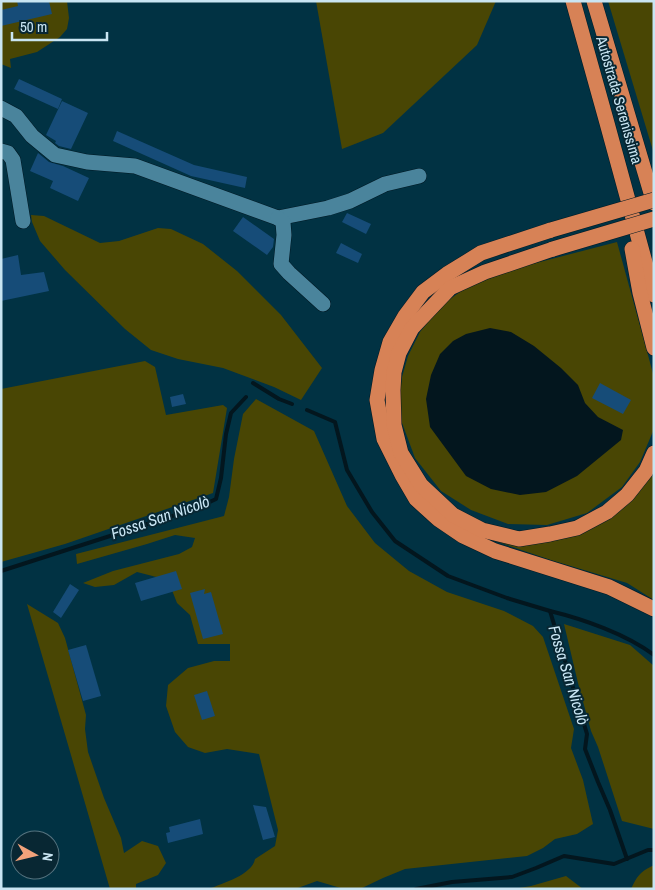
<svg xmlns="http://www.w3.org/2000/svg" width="655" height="890" font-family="'Archivo Narrow',sans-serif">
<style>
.green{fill:#494604}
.water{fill:#03161e}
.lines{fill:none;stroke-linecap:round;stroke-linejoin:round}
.stream{stroke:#03161e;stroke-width:4}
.building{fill:#164c78}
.minor-casing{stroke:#001924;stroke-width:16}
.highway-casing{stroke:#001924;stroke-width:16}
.minor{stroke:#4a849c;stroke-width:15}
.highway{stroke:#d78256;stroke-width:15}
.highway-bridge-casing{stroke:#001924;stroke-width:16;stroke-linecap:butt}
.highway-bridge{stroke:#d78256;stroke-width:15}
.labels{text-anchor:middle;stroke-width:4;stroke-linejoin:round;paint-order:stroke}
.street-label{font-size:15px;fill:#c9e5f2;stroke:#082733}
.water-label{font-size:16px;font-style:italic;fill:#cae7f5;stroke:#082733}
</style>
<rect width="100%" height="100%" fill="#013243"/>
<g class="green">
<path d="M1,1H67L69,18L67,29L60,37L37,52L10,59L11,68L1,64Z"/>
<path d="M316,1H496L477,45L383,133L342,149Z"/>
<path d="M608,1H654V154Z"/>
<path d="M31,215L44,216L100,243L119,241L158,228L171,229L203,244L237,271L281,315L322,368L301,400L274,387L223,368L178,359L151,350L125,329L65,270L40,241L32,222Z"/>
<path d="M617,242L654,377V429L640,462L622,487L587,513L547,525L508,524L471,510L441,491L415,458L398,412L402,377L408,356L420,332L442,305L464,289L509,270Z"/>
<path d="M145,361L155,367L166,415L223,405L227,408L213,493L65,544L1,562V389Z"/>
<path d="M256,399L314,431L347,506L375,543L409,571L447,592L504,611L533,626L543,637L574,729L571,748L583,780L593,824L577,834L555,839L543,848L527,856L405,869L383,878L362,888L356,889H344L317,881L295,889H209C223,883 252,875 255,859L275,846L278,830L259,754L227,749L205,753L188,747L175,732L166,706L168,685L188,668L214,661H230V644H198L190,615L177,603L168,580L137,572L114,585L95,587L83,583L113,571L179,554L192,547L195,538L175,535L147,544L77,564L76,554L224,516L229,497L234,459L243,414Z"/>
<path d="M654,469V600L627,583L551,560L489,539L581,532Z"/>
<path d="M27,604L58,623L65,638L86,715L85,729L88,752L104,798L121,838L124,853L142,841L158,846L166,863L158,875L136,884V889H110Z"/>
<path d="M564,624L630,645L654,666V829L622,821L598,747L591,731L578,683Z"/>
<path d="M652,866H654V889H631C637,876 640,872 652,866Z"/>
<path d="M566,876L583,889H513L531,886Z"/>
</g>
<path class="water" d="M490,328L511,332L534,346L561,368L578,385L585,403L598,417L623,430L621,440L577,476L546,492L520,495L491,489L466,476L430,427L426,399L431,375L440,354L453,341L466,334Z"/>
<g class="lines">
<g class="stream">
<path d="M253,383L279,399L292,404"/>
<path d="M307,410L335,422L347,470L372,512L395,541L448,576L507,598L550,611L587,734L585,749L598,782L610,810L627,859"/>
<path d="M1,571L197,508L216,499L221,478L226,434L231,413L246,397"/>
<path d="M550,611C583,619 626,634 654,655"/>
<path d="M416,889L452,882L512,877L536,868L564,856L614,864L648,850H654"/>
</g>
</g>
<g class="building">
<path d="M17,1H49L52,14L1,26V10L18,6Z"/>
<path d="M19,79L62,99L58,109L14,89Z"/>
<path d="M62,101L88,113L71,149L59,146L55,143L56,141L46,135Z"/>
<path d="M117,131L194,165L247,177L245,188L191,176L113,141Z"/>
<path d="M38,153L49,162L63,166L89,178L78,201L50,188L53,181L30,171Z"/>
<path d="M347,213L371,224L366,234L342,222Z"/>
<path d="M243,217L274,239L273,247L267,255L233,231Z"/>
<path d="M341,243L362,254L358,263L336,253Z"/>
<path d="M18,255L21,275L44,272L49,291L1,301V259Z"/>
<path d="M600,383L631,400L623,414L592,398Z"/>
<path d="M183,394L186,404L172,407L170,397Z"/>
<path d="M176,571L182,589L141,601L135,583Z"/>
<path d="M70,584L79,590L61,618L53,612Z"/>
<path d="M205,589L204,594L211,592L223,634L203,639L190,593Z"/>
<path d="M86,645L101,696L83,701L68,650Z"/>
<path d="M207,691L215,716L202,720L194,695Z"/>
<path d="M253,805L266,807L275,837L263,840Z"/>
<path d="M200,819L203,834L168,843L166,833L170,832L169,827Z"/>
</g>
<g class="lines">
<g class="minor-casing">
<g id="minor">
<path d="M1,108L16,116L32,136L55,155L87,162L135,166L278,218L328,208L350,201L385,184L419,176"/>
<path d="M1,151L8,153L13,160L23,221"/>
<path d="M278,218L283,222L284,235L281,264L289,273L323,304"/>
</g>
</g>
<g class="highway-casing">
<g id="highway">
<path d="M573,1L607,123L654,295"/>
<path d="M594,1L654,203"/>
<path d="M551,230L481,253L447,274L423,292L405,316L390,342L382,370L377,400L384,439L402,475L416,499L438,519L463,536L495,551L609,587L654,609"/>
<path d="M553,249L485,272L450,288L412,328L399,353L394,372L393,390L394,425L401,453L421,485L453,515L482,530L519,539L550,534L577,528L607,512L627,495L646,471L654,453"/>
<path d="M632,249L640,293L654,348"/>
</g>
</g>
<use href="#minor" class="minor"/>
<use href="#highway" class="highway"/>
<g class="highway-bridge-casing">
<g id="highway-bridge">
<path d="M551,230L654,200"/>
<path d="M553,249L654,219"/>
</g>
</g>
<use href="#highway-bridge" class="highway-bridge"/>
</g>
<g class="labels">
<g class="street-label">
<text transform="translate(619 100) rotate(74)" y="5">Autostrada Serenissima</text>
</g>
<g class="water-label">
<text transform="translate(160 517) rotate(-19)" y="6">Fossa San Nicolò</text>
<text transform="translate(569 675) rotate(73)" y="6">Fossa San Nicolò</text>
</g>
</g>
<rect width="655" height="890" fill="none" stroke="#c9e5f2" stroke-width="5"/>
<g transform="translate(35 855) rotate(98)"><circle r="24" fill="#082733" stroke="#55737f"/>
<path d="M0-4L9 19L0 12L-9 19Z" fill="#f1a27b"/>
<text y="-8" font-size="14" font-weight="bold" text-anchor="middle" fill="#c9e5f2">N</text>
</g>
<path d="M12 32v8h95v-8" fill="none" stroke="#c9e5f2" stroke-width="2.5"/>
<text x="20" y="32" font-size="15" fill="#c9e5f2" stroke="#082733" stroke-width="4" paint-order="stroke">50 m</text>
</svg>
